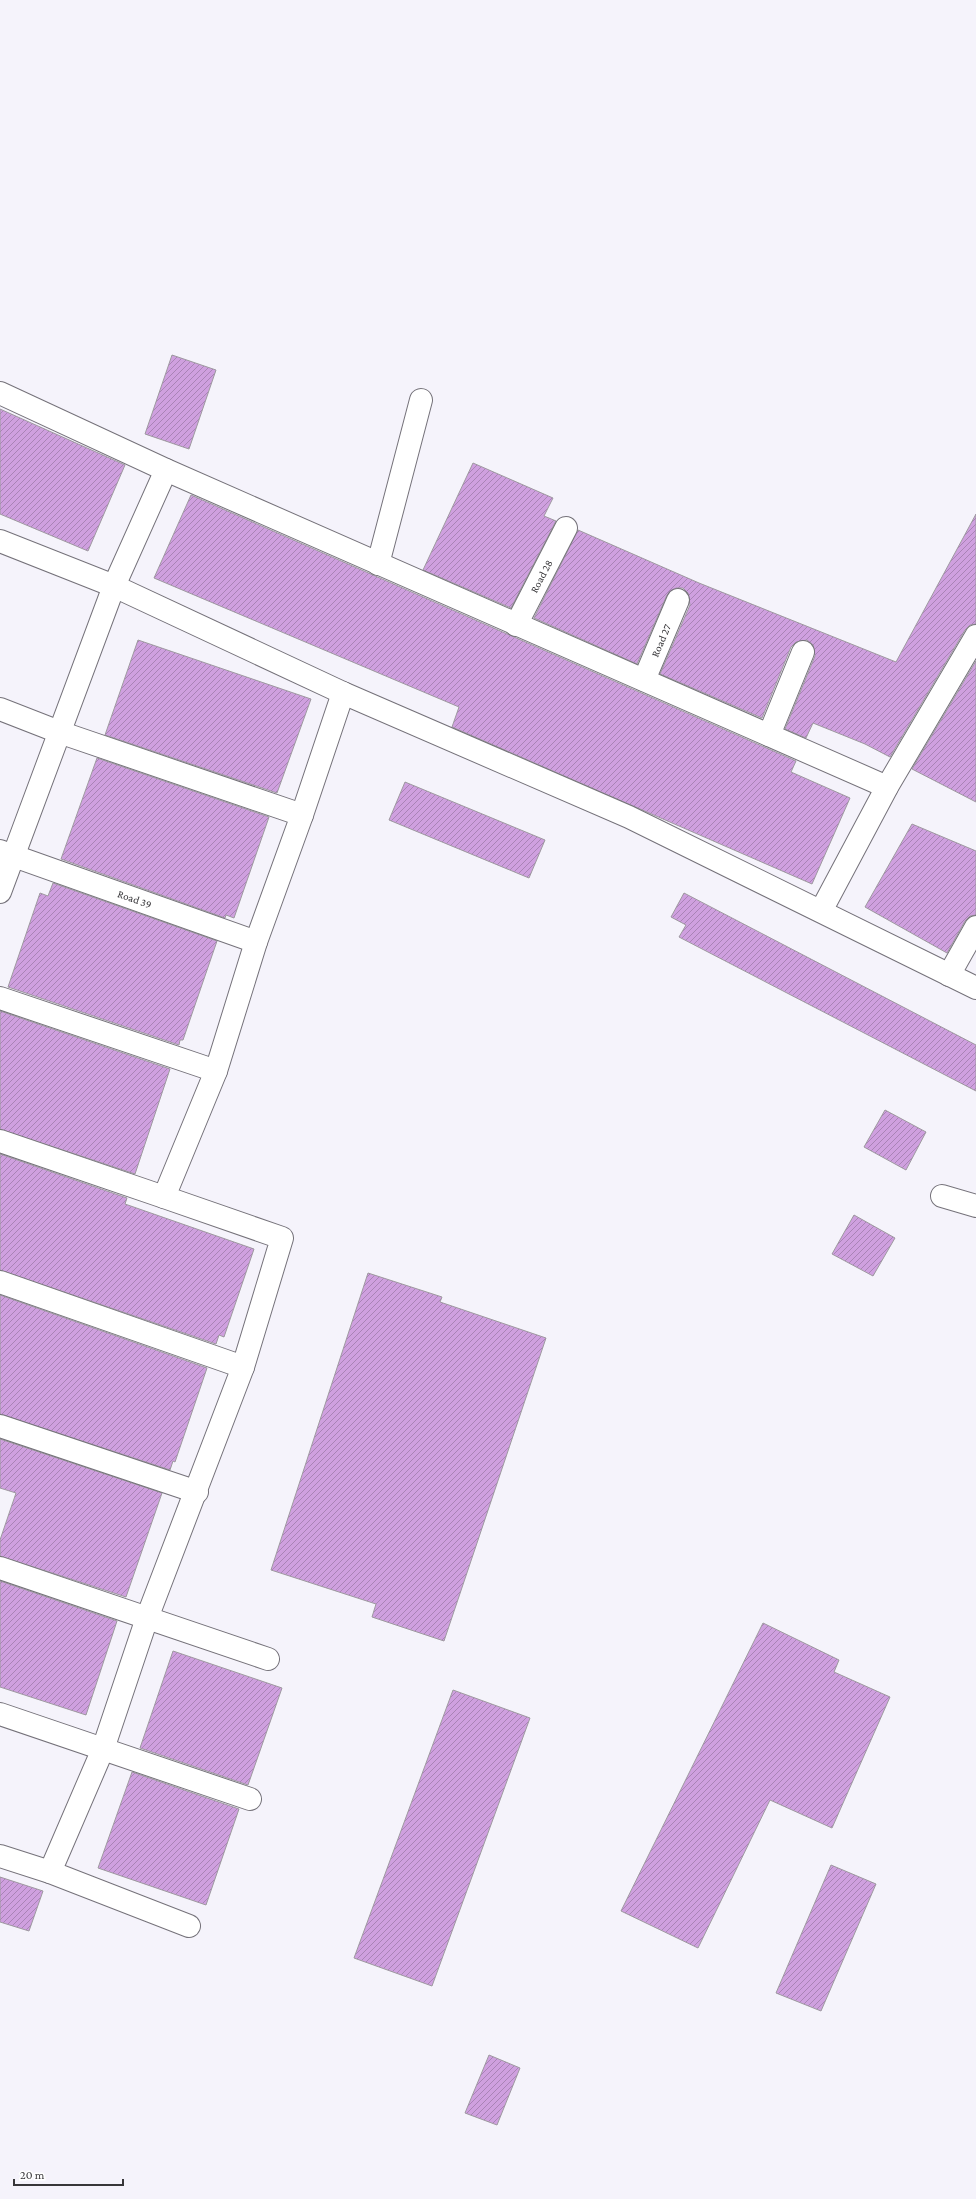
<svg xmlns="http://www.w3.org/2000/svg" width="976" height="2199" font-family="'Crimson Pro',serif">
<style>
.building{fill:url(#building-hatch);stroke:#9e99a0}
.lines{fill:none;stroke-linecap:round;stroke-linejoin:round}
.minor-casing{stroke:#75727a;stroke-width:24}
.minor{stroke:#fff;stroke-width:22}
.labels{text-anchor:middle;stroke-width:3.5;stroke-linejoin:round;paint-order:stroke}
.street-label{font-size:11px;fill:#373639;stroke:#fff}
</style>
<defs>
<pattern id="building-hatch" width="6" height="6" patternUnits="userSpaceOnUse"><rect width="6" height="6" fill="#cfa0df"/><path d="M-1 1l2-2M0 6l6-6M5 7l2-2" fill="none" stroke="#a983b6"/></pattern>
</defs>
<rect width="100%" height="100%" fill="#f5f3fb"/>
<g class="building">
<path d="M172,355L216,370L189,449L145,434Z"/>
<path d="M0,409L125,465L88,551L0,514Z"/>
<path d="M473,463L553,498L544,516L556,521L511,608L423,570Z"/>
<path d="M191,495L796,761L791,772L850,798L812,884L452,727L459,707L154,578Z"/>
<path d="M976,514V624L970,625L965,630L890,757L865,744L813,723L806,738L785,729L815,656L813,645L807,640L796,642L791,647L762,718L660,674L690,605L688,593L683,588H676L667,595L637,664L534,618L578,530L699,583L896,662Z"/>
<path d="M138,640L311,699L277,793L105,735Z"/>
<path d="M976,661V802L912,769Z"/>
<path d="M97,758L269,817L234,918L226,915L225,918L61,859Z"/>
<path d="M405,782L545,840L529,878L389,820Z"/>
<path d="M912,824L976,851V915L970,916L965,921L947,953L865,907Z"/>
<path d="M53,883L217,941L183,1040H180L179,1045L8,987L40,893L48,896Z"/>
<path d="M684,893L976,1045V1091L679,937L686,925L671,917Z"/>
<path d="M0,1011L170,1069L135,1174L0,1129Z"/>
<path d="M885,1110L926,1132L906,1170L864,1147Z"/>
<path d="M0,1154L127,1198L125,1204L254,1249L224,1337L219,1335L216,1344L0,1270Z"/>
<path d="M854,1215L895,1238L873,1276L832,1254Z"/>
<path d="M368,1273L442,1297L440,1302L546,1338L444,1641L372,1617L376,1604L271,1570Z"/>
<path d="M0,1295L207,1368L175,1462L173,1461L170,1470L0,1414Z"/>
<path d="M0,1439L162,1493L126,1597L0,1556V1540L16,1493L0,1488Z"/>
<path d="M0,1581L117,1621L86,1715L0,1687Z"/>
<path d="M763,1623L839,1660L834,1672L890,1697L832,1828L770,1800L698,1948L621,1911Z"/>
<path d="M173,1651L282,1688L248,1785L140,1748Z"/>
<path d="M453,1690L530,1718L432,1986L354,1958Z"/>
<path d="M132,1772L239,1809L206,1905L98,1868Z"/>
<path d="M831,1865L876,1884L821,2011L776,1993Z"/>
<path d="M0,1877L43,1891L29,1931L0,1922Z"/>
<path d="M489,2055L520,2068L497,2125L465,2113Z"/>
</g>
<g class="lines">
<g class="minor-casing">
<g id="minor">
<path d="M0,393L166,470L887,787"/>
<path d="M0,541L114,586L343,693L629,817L976,988"/>
<path d="M378,564L421,400"/>
<path id="s1" d="M516,625L566,528"/>
<path id="s2" d="M644,680L678,600"/>
<path d="M0,709L59,732L302,815"/>
<path d="M769,735L803,652"/>
<path id="s3" d="M0,851L256,942"/>
<path d="M0,892L114,586L166,470"/>
<path d="M821,911L887,787L976,636"/>
<path d="M949,975L976,927"/>
<path d="M0,998L216,1071"/>
<path d="M0,1141L164,1197"/>
<path d="M942,1196L976,1206"/>
<path d="M0,1282L243,1367"/>
<path d="M0,1426L197,1492"/>
<path d="M0,1568L268,1659"/>
<path d="M0,1714L250,1799"/>
<path d="M0,1856L50,1872"/>
<path d="M189,1926L50,1872L103,1749L147,1618L243,1367L282,1238L164,1197L216,1071L256,942L302,815L343,693"/>
</g>
</g>
<use href="#minor" class="minor"/>
</g>
<g class="labels">
<g class="street-label">
<text dy="4" stroke="none"><textPath href="#s1" startOffset="55">Road 28</textPath></text>
<text dy="4" stroke="none"><textPath href="#s2" startOffset="43">Road 27</textPath></text>
<text dy="4" stroke="none"><textPath href="#s3" startOffset="143">Road 39</textPath></text>
</g>
</g>
<path d="M14 2179v6h109v-6" fill="none" stroke="#373639" stroke-width="2"/>
<text x="20" y="2179" font-size="12" fill="#373639" stroke="#ffffff" stroke-width="3" paint-order="stroke">20 m</text>
</svg>
